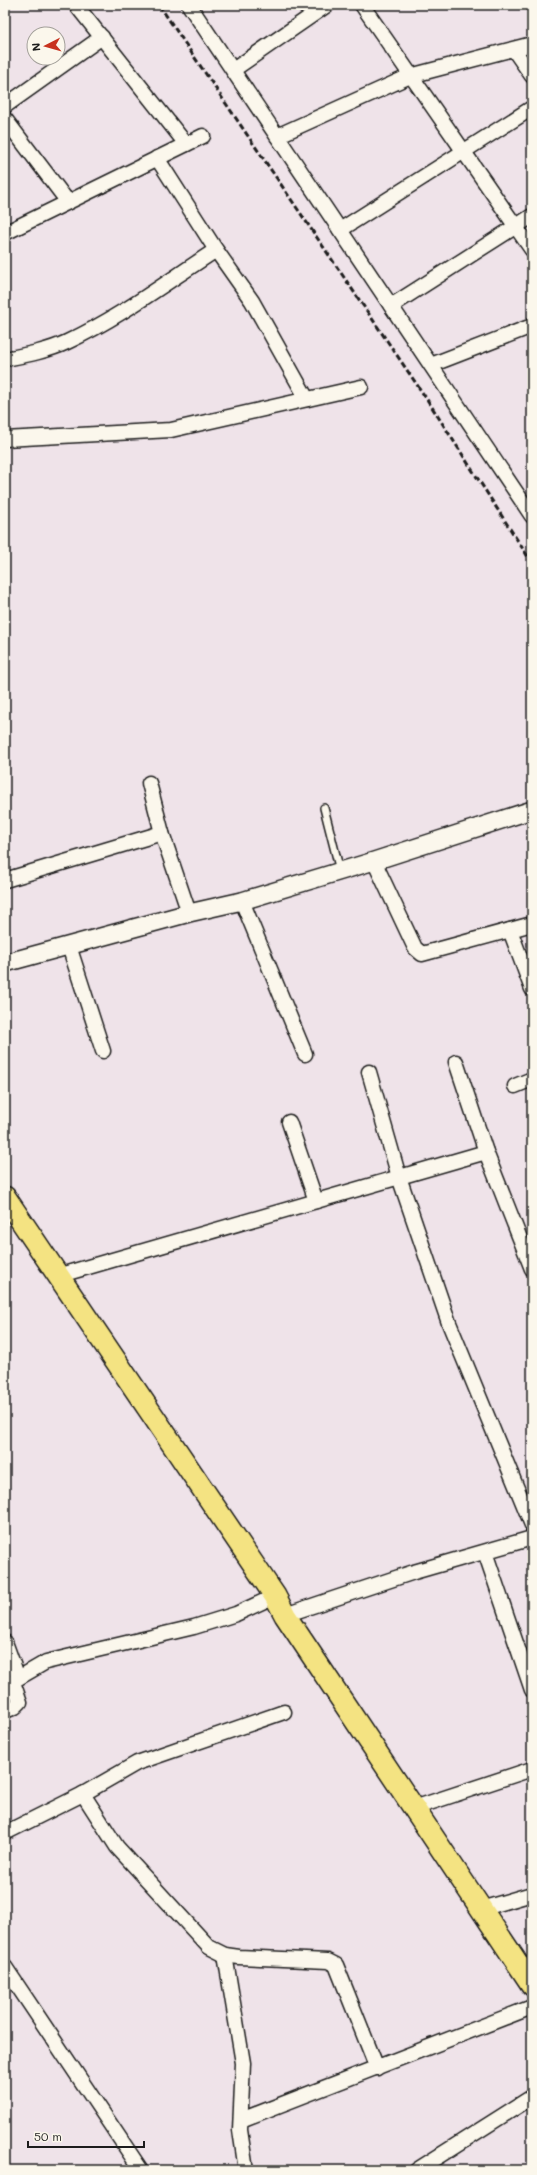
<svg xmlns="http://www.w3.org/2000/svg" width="537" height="2175" font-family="Mali,sans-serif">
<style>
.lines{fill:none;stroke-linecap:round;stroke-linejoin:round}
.service-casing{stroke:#1c1c1c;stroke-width:10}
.minor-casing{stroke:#1c1c1c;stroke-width:17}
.tertiary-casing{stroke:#1c1c1c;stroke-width:20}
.primary-casing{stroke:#1c1c1c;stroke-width:24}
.service{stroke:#fbf7ec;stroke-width:7}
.minor{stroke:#fbf7ec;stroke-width:14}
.tertiary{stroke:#fbf7ec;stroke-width:17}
.primary{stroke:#f4e382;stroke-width:21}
.rail{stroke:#1c1c1c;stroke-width:3;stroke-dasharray:6 3;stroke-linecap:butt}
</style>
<rect width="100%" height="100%" fill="#efe3e9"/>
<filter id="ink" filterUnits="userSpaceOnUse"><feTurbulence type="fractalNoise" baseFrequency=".025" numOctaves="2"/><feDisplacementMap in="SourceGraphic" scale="8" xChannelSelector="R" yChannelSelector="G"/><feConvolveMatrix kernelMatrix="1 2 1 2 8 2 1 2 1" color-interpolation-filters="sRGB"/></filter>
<g filter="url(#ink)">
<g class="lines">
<g class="service-casing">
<path id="service" d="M324,808L340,871"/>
</g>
<g class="minor-casing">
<g id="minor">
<path d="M76,5L186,144"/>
<path d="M189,5L532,516"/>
<path d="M362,5L532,250"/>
<path d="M514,50L532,76"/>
<path d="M233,70L327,5"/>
<path d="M5,106L102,37"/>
<path d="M5,119L68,202"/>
<path d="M277,136L410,76L532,44"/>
<path d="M157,158L216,250L252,301L307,399"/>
<path d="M340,230L532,108"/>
<path d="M5,233L203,136"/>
<path d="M391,306L532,216"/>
<path d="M5,359C26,355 48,351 67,342C119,318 168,281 216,250"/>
<path d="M431,365L532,326"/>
<path d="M5,439L171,430L361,387"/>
<path d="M149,783L162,833L189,913"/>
<path d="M374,861L415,948L422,954L532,924"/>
<path d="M5,880L162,833"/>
<path d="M242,901L305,1054"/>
<path d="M510,930L532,989"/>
<path d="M69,946L103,1051"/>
<path d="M456,1062L486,1152L532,1269"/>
<path d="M369,1072L399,1177L449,1323L532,1525"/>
<path d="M515,1086L532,1079"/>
<path d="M289,1122L316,1201"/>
<path d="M57,1276L486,1152"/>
<path d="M485,1552L532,1690"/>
<path d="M285,1615L414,1572L532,1538"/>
<path d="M5,1642L18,1678"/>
<path d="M5,1711L15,1707L20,1702L14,1685L15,1680L46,1662L194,1627L236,1614L275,1596"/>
<path d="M83,1794L117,1847L209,1947L225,1955L239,1957L328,1961L336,1965L377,2068"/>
<path d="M414,1808L532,1769"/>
<path d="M5,1833L83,1794L137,1763L284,1712"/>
<path d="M481,1909L532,1894"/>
<path d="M225,1955L243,2063L240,2130L246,2170"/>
<path d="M5,1967L141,2170"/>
<path d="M241,2120L532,2007"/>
<path d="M417,2170L532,2097"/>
</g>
</g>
<g class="tertiary-casing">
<path id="tertiary" d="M5,963L189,913L242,901L374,861L532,810"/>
</g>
<g class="primary-casing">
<path id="primary" d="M5,1197L275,1596L285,1615L532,1985"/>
</g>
<use href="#service" class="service"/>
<use href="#minor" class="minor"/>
<use href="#tertiary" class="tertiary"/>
<use href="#primary" class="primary"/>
<path class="rail" d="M159,5L428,401L532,563"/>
</g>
</g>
<rect width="537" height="2175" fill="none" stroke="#fbf7ec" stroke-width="20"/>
<rect x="10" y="10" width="517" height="2155" fill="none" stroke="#1c1c1c" stroke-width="1.5" filter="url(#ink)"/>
<g transform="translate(46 46) rotate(264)"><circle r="19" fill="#fbf7ec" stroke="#a29f99"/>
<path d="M0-3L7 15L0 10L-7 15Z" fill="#c8321e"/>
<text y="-6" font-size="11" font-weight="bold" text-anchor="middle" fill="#1c1c1c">N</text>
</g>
<path d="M28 2141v6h116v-6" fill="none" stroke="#1c1c1c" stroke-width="2"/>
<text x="34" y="2141" font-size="12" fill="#1c1c1c" stroke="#fbf7ec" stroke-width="3" paint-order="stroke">50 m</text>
</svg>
